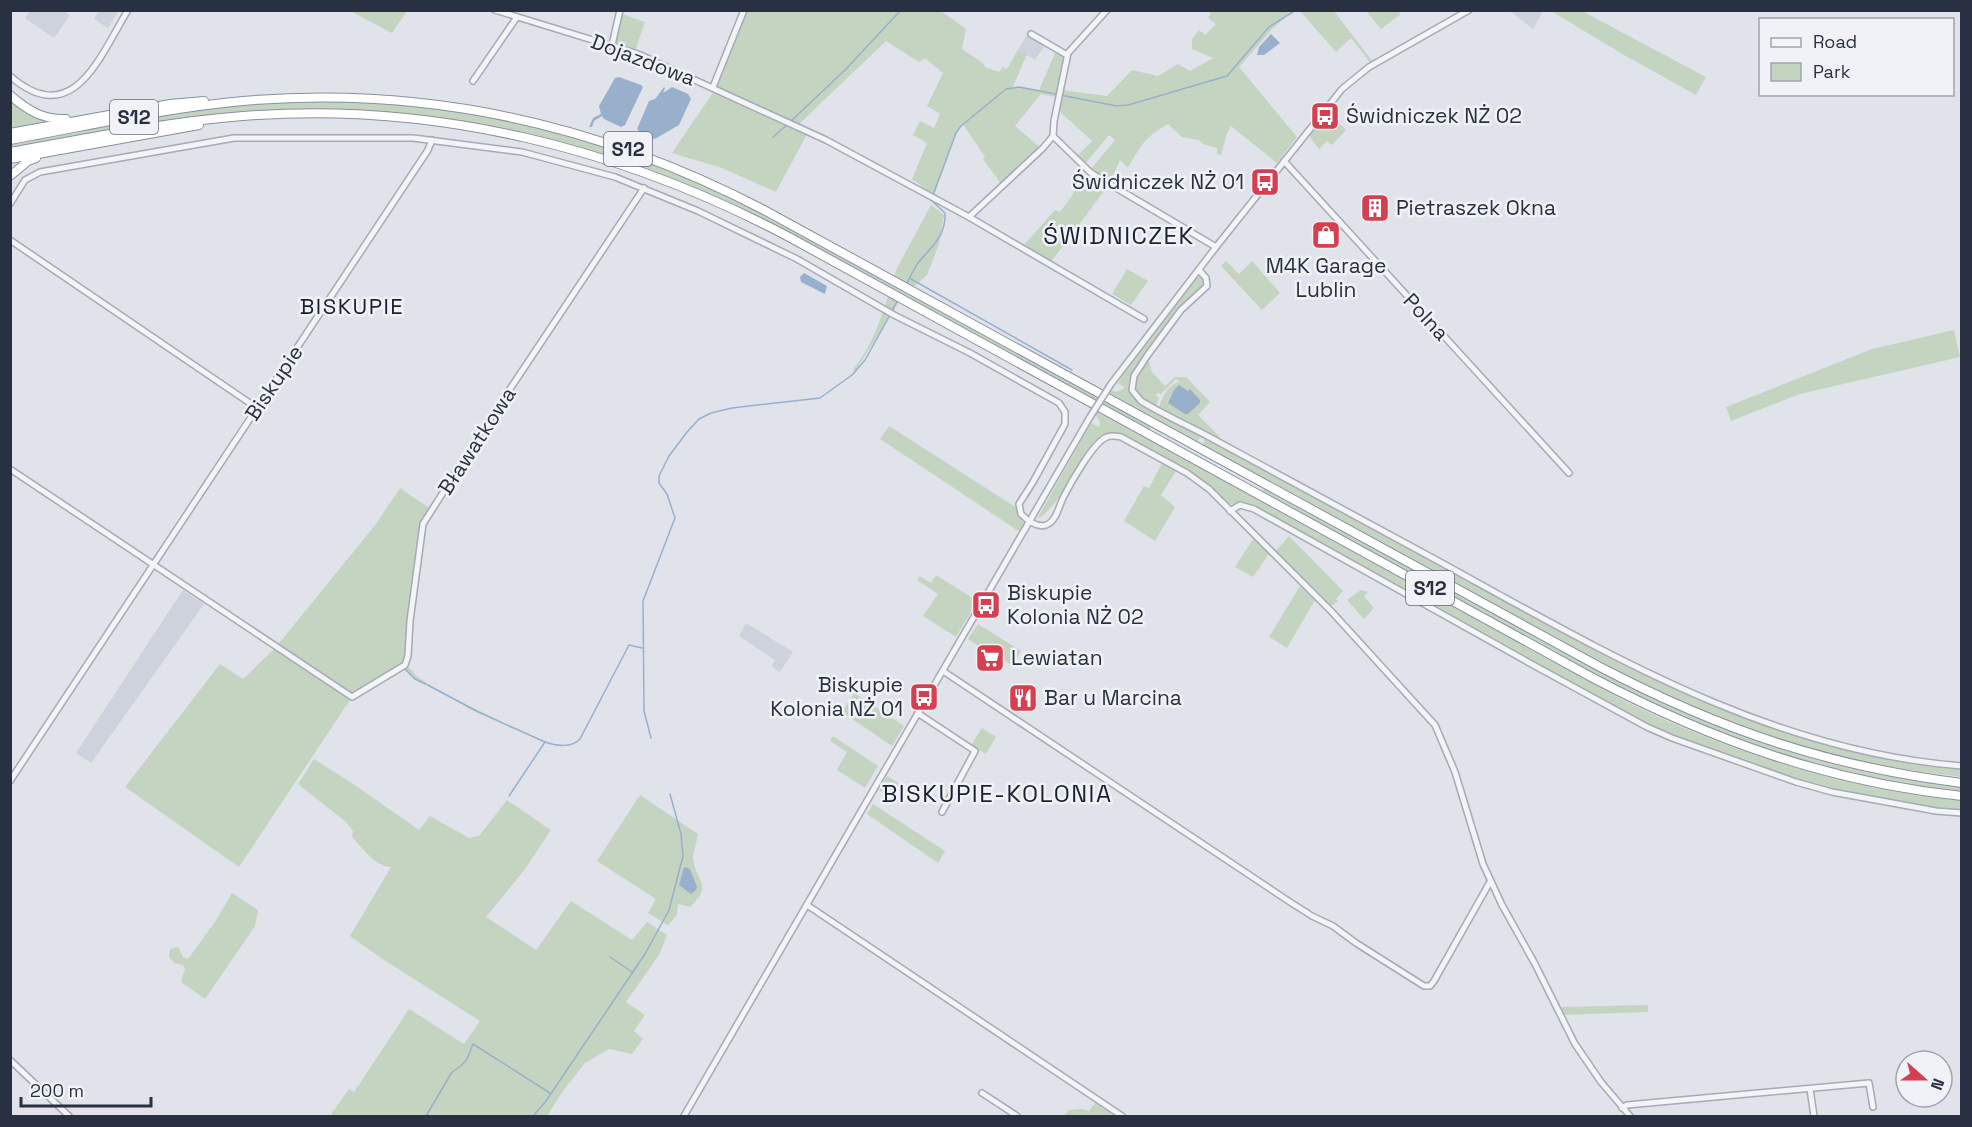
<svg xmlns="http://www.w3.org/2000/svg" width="1972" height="1127" font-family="'Space Grotesk',sans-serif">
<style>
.built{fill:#ced2dc}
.green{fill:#c5d4c1}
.water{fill:#99b0cc}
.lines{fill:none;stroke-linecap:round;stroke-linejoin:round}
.stream{stroke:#99b0cc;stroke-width:1.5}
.minor-casing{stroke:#a5aab4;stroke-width:8}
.highway-casing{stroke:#8790a1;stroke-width:10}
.minor{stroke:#f3f4f8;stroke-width:5}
.highway{stroke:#fff;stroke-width:8}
.minor-bridge-casing{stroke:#a5aab4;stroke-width:8;stroke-linecap:butt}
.minor-bridge{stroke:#f3f4f8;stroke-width:5}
.labels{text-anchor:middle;stroke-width:5;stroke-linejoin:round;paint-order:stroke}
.shield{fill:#f0f2f7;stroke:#646a78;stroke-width:1.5}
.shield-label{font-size:20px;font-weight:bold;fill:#283042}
.street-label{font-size:21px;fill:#283042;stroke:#f0f2f7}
.poi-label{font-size:21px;fill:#283042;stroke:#f0f2f7;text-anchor:start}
.neighbourhood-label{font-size:22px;letter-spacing:1.5px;fill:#1a2133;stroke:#f0f2f7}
.quarter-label{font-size:24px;letter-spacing:1.5px;fill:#1a2133;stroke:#f0f2f7}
</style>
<rect width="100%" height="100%" fill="#e0e3ea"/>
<g class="built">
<path d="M30,11H63L70,15L54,38L25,18Z"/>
<path d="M99,11V10L119,11L108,28L94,19Z"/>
<path d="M1543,11L1533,29L1510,11L1543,10Z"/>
<path d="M1028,33L1046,44L1035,60L1018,50Z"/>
<path d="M183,590L204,604L91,763L76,753Z"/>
<path d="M746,623L793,652L780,672L771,666L775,660L739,636Z"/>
</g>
<g class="green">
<path d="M350,11H407L392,33Z"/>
<path d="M746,11H941L966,29L962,49L984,64L985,67L999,72L1003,67L1007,69L1018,50L1027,54L1013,87L1039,90L1056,51L1065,58L1056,97L1041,94L1015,126L1041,148L1001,184L983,159L985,157L963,124L958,129L934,195L912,179L927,143L913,135L920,121L934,128L940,114L927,106L943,73L925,58L919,62L886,41L796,127L807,134L776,192L722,168L672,153L718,85Z"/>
<path d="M1207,11H1293L1273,28L1239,67L1297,137L1277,163L1231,126L1227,133L1221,155L1217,154V148L1203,144L1199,140L1182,137L1168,124C1144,138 1141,145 1128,168L1120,160L1110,182L1091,169L1115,140L1109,135L1085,164L1077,156L1092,141L1058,110L1062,90L1107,96L1132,70L1158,76L1178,64L1190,71L1213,58L1192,49V39L1199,30L1205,35L1216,24L1208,18L1211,14Z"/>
<path d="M1300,11H1334L1372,61L1370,62L1351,38L1336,52Z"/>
<path d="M1366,11H1397L1401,14L1381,29Z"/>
<path d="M1551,11H1582L1706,77L1696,95L1624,55Z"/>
<path d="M622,14L645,22L635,51L616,44Z"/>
<path d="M11,99L26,112L48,123L11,129Z"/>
<path d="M328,101L412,105L484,114L597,142L713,187L893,282L896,270L931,205L944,215L939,244L927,275L909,291L1152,425L1149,431L901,299L855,371L853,370C872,346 881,319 890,290L734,206L685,184L593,151L518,132L483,125L445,120L269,112L11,149V142L178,112L267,102Z"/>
<path d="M1335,104L1337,106L1329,114L1346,130L1332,145L1327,141L1319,149L1309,136Z"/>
<path d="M1085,178L1104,191L1051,262L1024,245L1055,210L1060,212Z"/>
<path d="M1226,261L1239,274L1252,261L1280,293L1262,310L1221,266Z"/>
<path d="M1127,269L1148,281L1131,305L1112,294Z"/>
<path d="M1199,277L1204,278C1205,291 1190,297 1182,306C1173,316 1134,368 1130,379C1128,389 1132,397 1140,403L1201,435L1198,441L1110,393L1112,390L1116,392L1123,389L1124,387L1118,383L1119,381L1196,278Z"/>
<path d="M1954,330L1960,357L1800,394L1731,421L1726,407L1872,349Z"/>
<path d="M1149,361L1151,371L1165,386L1175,377H1186L1210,402L1198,415L1220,437L1217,439L1159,407C1162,397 1169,383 1180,382L1176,379L1161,394L1157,393L1156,395L1159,398L1156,406L1141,399L1135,391L1136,376L1145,362Z"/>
<path d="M1097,412L1629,703C1700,738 1776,765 1853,782C1889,790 1925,794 1961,799V811C1843,800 1727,764 1620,711L1252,506L1242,502L1228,505L1204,483L1184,468L1109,434C1079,445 1068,502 1037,519L1091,423L1099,427L1100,422L1096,415Z"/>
<path d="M889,426L1017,508L1024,524L1020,532L880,439Z"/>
<path d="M1207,438L1653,677C1722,709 1791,738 1865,755C1897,762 1930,764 1961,768V777L1881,766L1832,755L1741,727L1702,711L1622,673L1204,445V440Z"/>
<path d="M1162,463L1176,471L1161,495L1175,507L1155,541L1124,521L1144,486L1149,488Z"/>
<path d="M1265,487L1639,690C1700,720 1764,748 1831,762C1874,771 1918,777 1961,785V793L1853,775L1746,744L1634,697L1262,493Z"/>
<path d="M400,488L429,508L421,523L405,665L352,697L239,867L125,787L220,664L243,679L276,647L376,524Z"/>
<path d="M1289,536L1343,591L1336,599L1338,601L1329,608L1274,553Z"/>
<path d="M1253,539L1269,554L1253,577L1235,567Z"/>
<path d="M936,575L977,601L956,637L923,616L938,594L917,580L920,576L931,583Z"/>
<path d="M1300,586L1315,600L1287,648L1269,637Z"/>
<path d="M1361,590L1368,592L1364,596L1374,608L1364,619L1347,600Z"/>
<path d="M978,624L1021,651L1013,666L994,654L993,656L968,639Z"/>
<path d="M406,666L413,671L415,675L432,687L514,728L513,729L415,680L404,669Z"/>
<path d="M854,693L904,726L892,746L842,712Z"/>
<path d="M982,728L996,737L986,754L971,745Z"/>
<path d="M833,736L878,766L865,788L837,770L847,752L830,741Z"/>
<path d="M314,759L355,785L419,830L430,816L469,838L479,836L507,800L551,830L525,869L486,917L536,950L571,901L632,940L647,922L667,935L659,955L626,1002L645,1015L634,1031L643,1039L632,1054L609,1049L585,1063L563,1091L547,1116H330L349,1089L354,1092L409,1009L464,1044L480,1021L381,958L350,936L391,867C376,867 362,848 352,837L353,831L346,822L298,784Z"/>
<path d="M887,776L908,789L905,792L899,788L892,798L879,790Z"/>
<path d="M640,795L698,834C697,842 693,852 693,859C696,882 714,885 690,907L678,904L677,915L668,925L648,913L656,899L597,861Z"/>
<path d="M873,804L945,851L938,863L867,814Z"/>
<path d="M232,893L258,910L255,926L205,999L181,982L185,969L183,965L174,963L169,957L170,949L178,947L183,957L188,959L215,922Z"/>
<path d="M1648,1005V1012L1562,1015L1558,1007Z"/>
<path d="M1095,1103L1112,1114L1110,1116H1064L1069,1110L1082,1109L1089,1111Z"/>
</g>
<g class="water">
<path d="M1271,34L1280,43L1264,55H1257L1259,47Z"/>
<path d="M619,77L641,85L643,87L625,125L621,127L604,119L602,116L594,121L592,127H589L593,118L601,114L599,106L615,78Z"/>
<path d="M664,87L665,88L663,93L672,87L688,94L691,99L679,125L655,139L642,134L637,129L649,101L655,99Z"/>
<path d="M804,273L827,286L825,294L801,282L800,277Z"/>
<path d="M1179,385L1188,391L1190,389L1200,400V403L1188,414H1185L1168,403L1174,390Z"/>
<path d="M684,867L690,869L697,887L696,890L691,894L679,885Z"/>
</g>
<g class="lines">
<g class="stream">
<path d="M791,121L845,70L901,10"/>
<path d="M773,137L788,124"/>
<path d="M933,195L956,133L961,126L1006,89L1019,87L1117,106L1128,105L1227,76L1269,27L1296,10"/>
<path d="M911,279L1072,370"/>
<path d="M906,285C910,278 913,270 918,263C932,246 946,236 945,213L931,200"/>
<path d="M892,311L898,299"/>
<path d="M405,669L415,679L426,684"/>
<path d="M428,685L476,711L545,742C556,746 572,748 580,739L629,645L642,648"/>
<path d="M651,738L644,711L643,601L675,518L667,494L659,483V476L669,456L687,432L699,419L711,413L732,408L820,398L852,375L865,360L890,315"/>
<path d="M509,796L545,742"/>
<path d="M610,957L632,972"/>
<path d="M426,1116L452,1072L461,1066L467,1059L473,1044L550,1093"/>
<path d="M533,1116L546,1101L645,954L669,910L683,856L681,834L670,794"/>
</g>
<g class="minor-casing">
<g id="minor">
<path d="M495,10L638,54L826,140L969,217L1144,319"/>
<path d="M1107,10L1068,53L1054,121L1053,136L1091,173L1216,247"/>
<path d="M1031,34L1067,55"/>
<path d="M612,45L620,10"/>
<path d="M10,76C73,131 100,56 128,10"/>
<path d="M473,81L517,17"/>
<path d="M713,87L744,10"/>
<path d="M1284,161L1569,473"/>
<path d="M10,204L25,180L40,172L234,138H413L522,152L615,177L698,211L797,259L894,315L970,353L1059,403L1065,412V424L1033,482L1019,504L1021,514C1027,520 1037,528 1046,525C1056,522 1059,506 1063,498C1070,484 1094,441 1107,437C1112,435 1116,436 1121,437L1187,473L1209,489L1331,611L1435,725L1455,772L1483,864L1502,905L1535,964L1575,1044L1601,1082L1630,1116"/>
<path d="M969,217L1043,148L1053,136"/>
<path d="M10,240L257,408"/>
<path d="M1199,270L1206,278L1207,286L1181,310L1147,356L1134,376L1132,390L1141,401C1164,415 1189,426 1213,439C1285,478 1357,517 1429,556C1598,648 1765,751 1962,766"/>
<path d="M1111,384L1216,247L1342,89L1369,67L1469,10"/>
<path d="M10,469L352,697L405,665L408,656L410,621L423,524L486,425L644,188"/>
<path d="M1230,511L1240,505L1254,509L1535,666L1647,727L1672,738L1796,782L1832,792L1936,811L1962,813"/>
<path d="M943,671L1290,902L1312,916L1333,926L1356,943L1424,986H1430L1434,981L1490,882"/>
<path d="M919,714L975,751L942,812"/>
<path d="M10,781L428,150L432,140"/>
<path d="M807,905L1122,1116"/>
<path d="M10,1060L69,1116"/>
<path d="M1810,1089L1814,1116"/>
<path d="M982,1093L1017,1116"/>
<path d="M1622,1108L1627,1105L1869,1083L1873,1107"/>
<path d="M684,1116L1090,417"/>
</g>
</g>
<g class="highway-casing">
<g id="highway">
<path d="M10,95C27,110 43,120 66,119"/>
<path d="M10,133L170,104L204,101"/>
<path d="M10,140C88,126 165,108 243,101C427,85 601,125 764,210L1600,667C1721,730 1826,766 1962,783"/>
<path d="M10,152C88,138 165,122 243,116C434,101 621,148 789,237L1593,678C1711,740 1828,782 1962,796"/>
<path d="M10,159L199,125"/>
<path d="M10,176L28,161L36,158"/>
</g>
</g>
<use href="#minor" class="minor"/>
<use href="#highway" class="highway"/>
<g class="minor-bridge-casing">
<path id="minor-bridge" d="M1090,417L1111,384"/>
</g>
<use href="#minor-bridge" class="minor-bridge"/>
</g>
<defs>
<g id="bus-square" transform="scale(1.5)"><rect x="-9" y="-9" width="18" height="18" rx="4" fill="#d53f4f" stroke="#f0f2f7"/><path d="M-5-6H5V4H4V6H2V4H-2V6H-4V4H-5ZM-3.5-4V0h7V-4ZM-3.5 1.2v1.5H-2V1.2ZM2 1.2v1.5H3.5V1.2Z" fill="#fff"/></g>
<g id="building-square" transform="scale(1.5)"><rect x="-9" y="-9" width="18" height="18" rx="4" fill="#d53f4f" stroke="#f0f2f7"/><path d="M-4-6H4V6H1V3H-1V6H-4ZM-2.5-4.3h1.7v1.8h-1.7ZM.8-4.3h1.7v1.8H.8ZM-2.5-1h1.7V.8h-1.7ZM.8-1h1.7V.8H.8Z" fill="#fff"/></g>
<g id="shop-square" transform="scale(1.5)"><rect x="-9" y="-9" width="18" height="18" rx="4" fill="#d53f4f" stroke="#f0f2f7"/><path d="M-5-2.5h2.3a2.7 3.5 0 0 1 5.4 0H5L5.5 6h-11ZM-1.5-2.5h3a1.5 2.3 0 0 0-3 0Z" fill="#fff"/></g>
<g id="supermarket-square" transform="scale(1.5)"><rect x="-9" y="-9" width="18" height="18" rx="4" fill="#d53f4f" stroke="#f0f2f7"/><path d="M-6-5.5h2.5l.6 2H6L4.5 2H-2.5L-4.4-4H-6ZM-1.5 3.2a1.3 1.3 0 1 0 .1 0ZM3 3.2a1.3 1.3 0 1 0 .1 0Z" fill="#fff"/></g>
<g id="restaurant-square" transform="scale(1.5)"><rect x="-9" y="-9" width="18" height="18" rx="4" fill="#d53f4f" stroke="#f0f2f7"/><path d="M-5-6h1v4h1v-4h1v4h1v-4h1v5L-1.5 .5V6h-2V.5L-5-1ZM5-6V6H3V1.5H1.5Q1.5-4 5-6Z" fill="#fff"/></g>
</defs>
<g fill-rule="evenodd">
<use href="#bus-square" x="1325" y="116"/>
<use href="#bus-square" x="1265" y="182"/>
<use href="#building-square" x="1375" y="208"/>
<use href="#shop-square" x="1326" y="235"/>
<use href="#bus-square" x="986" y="605"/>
<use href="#supermarket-square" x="990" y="658"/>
<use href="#bus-square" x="924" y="697"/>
<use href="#restaurant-square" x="1023" y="698"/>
</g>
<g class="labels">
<g class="shield">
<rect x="110" y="100" width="48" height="34" rx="4.5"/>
<rect x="604" y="132" width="48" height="34" rx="4.5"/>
<rect x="1406" y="571" width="48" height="34" rx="4.5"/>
</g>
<g class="shield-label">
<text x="134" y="124">S12</text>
<text x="628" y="156">S12</text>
<text x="1430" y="595">S12</text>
</g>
<g class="street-label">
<text transform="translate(643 60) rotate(21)" y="7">Dojazdowa</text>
<text transform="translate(1426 317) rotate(47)" y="7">Polna</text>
<text transform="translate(274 383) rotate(-56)" y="7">Biskupie</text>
<text transform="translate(477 441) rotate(-57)" y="7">Bławatkowa</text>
</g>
<g class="poi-label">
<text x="1346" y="123">Świdniczek NŻ 02</text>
<text x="1244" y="189" text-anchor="end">Świdniczek NŻ 01</text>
<text x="1396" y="215">Pietraszek Okna</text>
<text x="1326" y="273" text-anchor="middle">M4K Garage<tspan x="1326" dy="24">Lublin</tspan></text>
<text x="1007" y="600">Biskupie<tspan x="1007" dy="24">Kolonia NŻ 02</tspan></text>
<text x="1011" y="665">Lewiatan</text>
<text x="903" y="692" text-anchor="end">Biskupie<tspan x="903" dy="24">Kolonia NŻ 01</tspan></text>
<text x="1044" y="705">Bar u Marcina</text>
</g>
<g class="neighbourhood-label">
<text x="352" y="314">BISKUPIE</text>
</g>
<g class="quarter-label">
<text x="1119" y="244">ŚWIDNICZEK</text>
<text x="997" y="802">BISKUPIE-KOLONIA</text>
</g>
</g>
<rect width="1972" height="1127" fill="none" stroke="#283042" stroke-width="24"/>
<rect x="1759" y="18" width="195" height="78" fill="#f0f2f7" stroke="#a0a4af" stroke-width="1.5"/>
<rect x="1771" y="38" width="30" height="9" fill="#f3f4f8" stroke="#a0a4af" stroke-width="1.5"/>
<text x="1813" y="48" font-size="18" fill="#283042">Road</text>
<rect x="1771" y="63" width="30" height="18" fill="#c5d4c1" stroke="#a0a4af" stroke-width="1.5"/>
<text x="1813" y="78" font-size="18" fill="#283042">Park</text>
<g transform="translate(1924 1079) rotate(111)"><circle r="28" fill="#f0f2f7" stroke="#a0a4af" stroke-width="1.5"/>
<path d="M0-4.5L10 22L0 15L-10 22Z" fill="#d53f4f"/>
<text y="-9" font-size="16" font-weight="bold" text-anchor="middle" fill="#283042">N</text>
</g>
<path d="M21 1097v9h130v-9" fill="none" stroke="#283042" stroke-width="3"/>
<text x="30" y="1097" font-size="18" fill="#283042" stroke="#f0f2f7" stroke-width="4.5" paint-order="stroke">200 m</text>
</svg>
